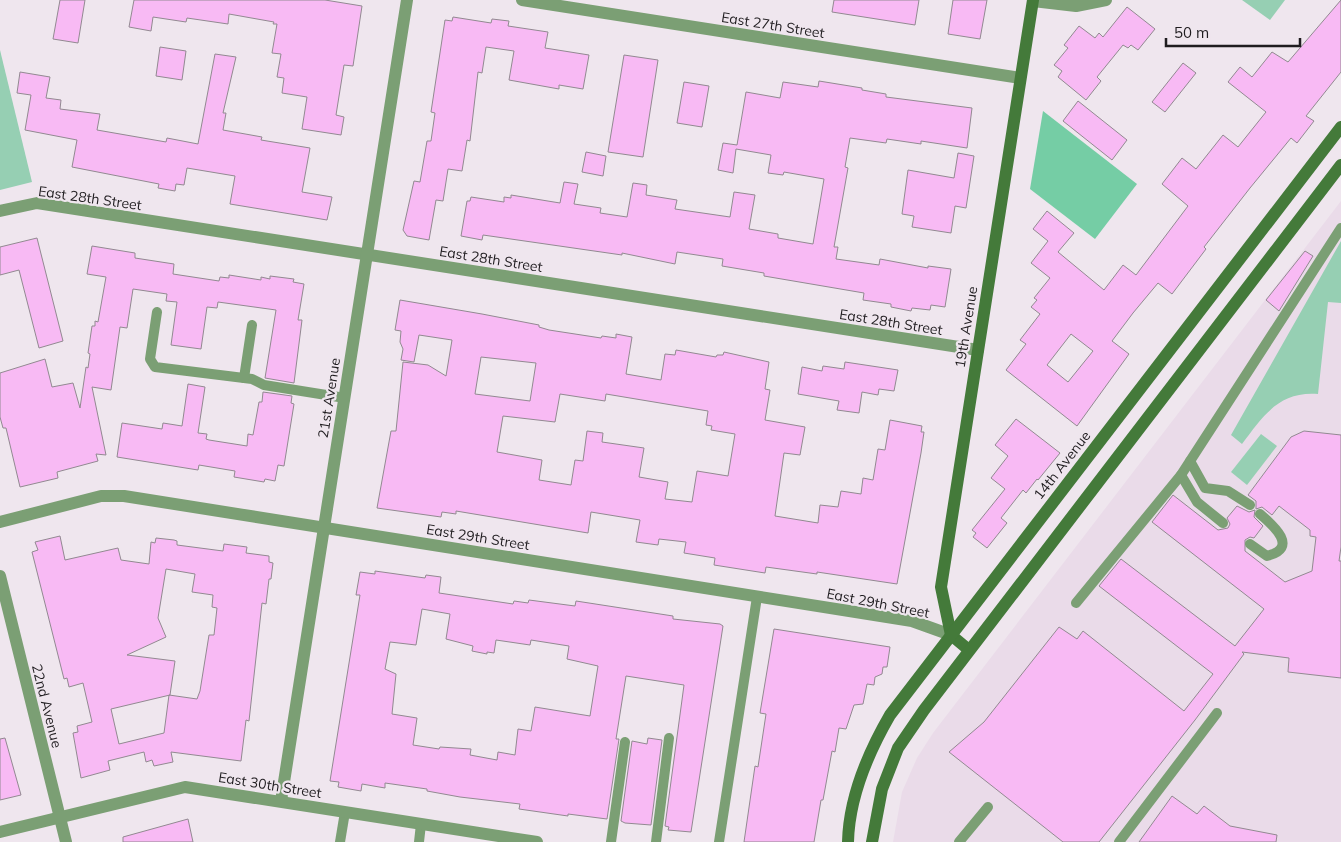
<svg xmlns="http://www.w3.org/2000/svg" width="1341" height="842" font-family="Mulish,sans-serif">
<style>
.built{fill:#eadbe9}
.green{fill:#96cfb3}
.forest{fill:#75cda5}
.building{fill:#f8baf4;stroke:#928991;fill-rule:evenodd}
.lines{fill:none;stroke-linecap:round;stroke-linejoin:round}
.lane{stroke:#7b9f74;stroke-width:10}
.street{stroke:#7b9f74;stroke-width:12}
.secondary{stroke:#447a3a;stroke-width:12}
.labels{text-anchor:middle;stroke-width:4.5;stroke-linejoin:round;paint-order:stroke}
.street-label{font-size:14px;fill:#1f1c1f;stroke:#efe6ee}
</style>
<rect width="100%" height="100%" fill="#efe6ee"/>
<path class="built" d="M1341,201V842H893L902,792L917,758L933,733Z"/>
<g class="green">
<path d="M1242,0H1285L1270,20Z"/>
<path d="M0,50L32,182L0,190Z"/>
<path d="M1341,241V303L1328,302L1318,394C1279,391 1263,416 1242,444L1231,435Z"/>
<path d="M1261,434L1277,446L1247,485L1231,472Z"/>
</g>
<path class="forest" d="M1043,111L1137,184L1095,239L1030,189Z"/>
<g class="building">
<path d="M60,0H85L78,43L53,39Z"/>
<path d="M134,0H325L362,6L353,66L344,65L336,115L344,117L341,135L302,129L307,97L282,93L284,78L277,77L281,54L272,53L277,24H273L274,22L229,14L228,24L187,18L186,22L153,17L151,31L129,27Z"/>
<path d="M834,0H919L915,25L832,12Z"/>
<path d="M953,0H987L980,39L948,34Z"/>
<path d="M1341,0V72L1306,116L1314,121L1297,143L1291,138L1250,188L1204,247L1206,249L1172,294L1158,283L1133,313L1112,341L1129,354L1077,426L1006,370L1026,344L1020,340L1040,314L1031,307L1037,300L1034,298L1050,278L1031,263L1048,241L1033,229L1047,211L1074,233L1058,252L1104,290L1123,265L1136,275L1188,206L1162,184L1182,158L1196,169L1223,135L1238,147L1266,112L1228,82L1240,67L1252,77L1272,52L1288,62ZM1071,334L1093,351L1068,382L1047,365Z"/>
<path d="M1127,7L1155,29L1138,50L1131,45L1128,48L1123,45L1097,77L1101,81L1086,100L1058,77L1062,71L1054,65L1068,48L1064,45L1079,26L1095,38L1099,33L1103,37Z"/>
<path d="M453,17L491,23L492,19L509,21L508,26L548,32L545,48L589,55L583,89L559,85V89L509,80L514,51L486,47L482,73L478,72L470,141L467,140L462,171L448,169L443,201L436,200L429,240L407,236L403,230L414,181L420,182L427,141H431L435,113L431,112L445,20L452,21Z"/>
<path d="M160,47L186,51L182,80L156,76Z"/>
<path d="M215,54L236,57L223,113H226L223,130L262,137L261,140L310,148L302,192L332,197L327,220L230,204L235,176L187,168L184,185L176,184L175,191L158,188L159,184L72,167L77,140L25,130L31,95L17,93L20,72L50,77L46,98L61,100L60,109L100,114L97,130L166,142L167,138L198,144Z"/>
<path d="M624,55L658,60L643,157L608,152Z"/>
<path d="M1183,63L1196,73L1165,112L1152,102Z"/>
<path d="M819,81L862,88V90L886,94V97L972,108L967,148L921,141V144L887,139L886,143L850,138L845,167L848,168L834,247H838L836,259L879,265L880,259L928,268V266L951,269L945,307L931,305L930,310L912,308L911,311L891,307V304L863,300L864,293L764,276V273L722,266L723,259L677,252L675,264L622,253V255L483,235L482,240L461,236L467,201H470L471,197L504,202V197L511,198V195L560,203L564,182L578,184L574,204L601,208L600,213L627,217L633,183L647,185L646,195L677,200L675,209L730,217L734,192L755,195L749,229L778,234V238L813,244L824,179L784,172L783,175L768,173L771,155L736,149L733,173L718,170L723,143L737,145L746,92L780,98L783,82L818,87Z"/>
<path d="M684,82L709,86L702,127L677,123Z"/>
<path d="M1078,101L1127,140L1112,160L1063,121Z"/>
<path d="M586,152L606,156L603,176L582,172Z"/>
<path d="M958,153L974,156L966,208L955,206L951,233L912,227L914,216L902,214L908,170L954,178Z"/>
<path d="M37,238L63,341L39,348L19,270L0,275V247Z"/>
<path d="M92,246L135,253V258L174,264L173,274L219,281L220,277L229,278V275L261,280V277L270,279V276L294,279L293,282L304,284L298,320H302L294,383L265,378L276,310L218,302L217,308L207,307L201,349L171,345L177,302L166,301L167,294L133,289L127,328L120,327L111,390L92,387L106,455L96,454L98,461L57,472L58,478L20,487L6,428H3L0,417V373L45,359L52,387L73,383L80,408L86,367L88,368L90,354L88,353L92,326H95V321L98,322L106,277L87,274Z"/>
<path d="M1305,251L1313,256L1279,311L1266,300Z"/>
<path d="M400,300L482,314L539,325V327L549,330L601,338L602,336L616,338V334L632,337L626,374L661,380L665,354L675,355L676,350L716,357L717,355H723L724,352L769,362L765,389L770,390L765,420L805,427L800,455L784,453L775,516L818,523L820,505L838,507L841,491L861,494L863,478L873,480L878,449L885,450L890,420L922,426L921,432H924L921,453L897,584L817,572V574L766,567L765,573L714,565L715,558L684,553L686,542L659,539L658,545L636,542L640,520L591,512L588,533L456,511V514L442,512L441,517L377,508L391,431H396L403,362L428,365L446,376L452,340L419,335L414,362L401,360L403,349L400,342L401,331L395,330ZM481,357L536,363L530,401L475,394ZM560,394L605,401L606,394L708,411L706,425L712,426L711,430L735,434L728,476L697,471L692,502L665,499L668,482L639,477L644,448L602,442L603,433L587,431L583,461L575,460L571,485L539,480L542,460L497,452L503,416L555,422Z"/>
<path d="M845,362L898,370L894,391L879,389L878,395L862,392L859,413L837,410L839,401L798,394L802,367L822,371L823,366L844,369Z"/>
<path d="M188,384L205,387L198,433L207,434L206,439L209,440L247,446L248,434L253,435L259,402H262L263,392L292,396L291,403L294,404L284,466L278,465L275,481L265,479L264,482L234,477L235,471L199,465L198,470L117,457L122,423L162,429L163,423L182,426Z"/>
<path d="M1016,419L1060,453L1038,480L1037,479L1026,493L1023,490L1001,518L1007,523L987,548L973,537L976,533L972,530L1005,489L991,478L1008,456L995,445Z"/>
<path d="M1304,431L1341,435V547L1339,561H1341V678L1288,672L1289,658L1242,652L1244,654L1195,720L1099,842H1063L949,752L984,722L1059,627L1077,639L1083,631L1184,711L1213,674L1099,586L1121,559L1235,646L1264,609L1152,522L1173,495L1218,530L1228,528L1230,524L1227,518L1237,506L1249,512L1255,510L1254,517L1263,526L1254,538L1250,537L1245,540V551L1285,582L1312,571L1316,537L1310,536V530L1279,506L1272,515L1262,507L1256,509V501L1248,495L1291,437Z"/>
<path d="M60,536L65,560L118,548L121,560L149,564L151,542L155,543L156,538L174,540L177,541V545L223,551L224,544L247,547L246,553L269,556V562L273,563L271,579H269L266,604L262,603L249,721L246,720L241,761L171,752L173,762L154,766L152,760L146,762L144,752L108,761L110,770L81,778L73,733L78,732L77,726L92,722L83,683L69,687L67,678L64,679L32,552L38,550L35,542ZM166,569L195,574L192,592L213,595L212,607L217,608L214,635H209L200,691L197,699L169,695L164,733L119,744L111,709L170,695L175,661L127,655L166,637L158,618Z"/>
<path d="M375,571L425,578L426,575L441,577L439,593L513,604L514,601L528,603L529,600L575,606L576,601L673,616V619L720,624L723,626L691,832L668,830L669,827L665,826L684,685L626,676L616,739H619L607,819L568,814V816L519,809L520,804L460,797L427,791V789L385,783V788L362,784L361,791L338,787L339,782L330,781L360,595H356L360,572L375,574ZM422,609L450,614L446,639L473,646L472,651L487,654V652L494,653L496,640L530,645L531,640L569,646L567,659L598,666L590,716L535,707L531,731L518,729L515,755L498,752L497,760L470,755L471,749L440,747L439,749L413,745L417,718L392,714L396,674L385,669L390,642L416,645Z"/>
<path d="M774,629L890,647L887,667H883L882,674L875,677L874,685L867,684L863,704L854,705L846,729L839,728L835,752L832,751L823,800H821L814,842H744L755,766L758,767L766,714L760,713Z"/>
<path d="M5,738L21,795L0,800V739Z"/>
<path d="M648,738L662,740L651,825L625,823L621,821L632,741L647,744Z"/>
<path d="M1172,796L1197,814L1204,806L1230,826L1277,835L1276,842H1139Z"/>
<path d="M188,819L193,842H123V837Z"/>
</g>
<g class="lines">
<g class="lane">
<path d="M157,312L150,359L155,367L252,379L264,385L345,398"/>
<path d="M244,378L252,325"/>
<path d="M1190,461L1205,488L1228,491L1250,505"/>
<path d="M1181,475L1197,502L1223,523"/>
<path d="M1250,544L1267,556C1299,548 1274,526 1260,514"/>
<path d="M1076,603L1181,475L1341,228"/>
<path d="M340,842L345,812"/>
<path d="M419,842L421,824"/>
<path d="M611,842L625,742"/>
<path d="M656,842L669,738"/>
<path d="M719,842L757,597"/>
<path d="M959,842L988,807"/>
<path d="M1119,842L1217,713"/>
</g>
<g class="street">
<path d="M522,0L1020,78"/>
<path d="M1033,1L1076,6L1106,0"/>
<path d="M0,211L37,203L978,350"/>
<path d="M0,522L101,496H124L912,621L951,635"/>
<path d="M0,576L66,842"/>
<path d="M281,801L407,0"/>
<path d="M0,832L185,787L537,842"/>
</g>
<g class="secondary">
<path d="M969,650L951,635L941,587L1033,0"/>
<path d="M848,842C849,797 868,753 890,715L1341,127"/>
<path d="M872,842L882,789L898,748L924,710L1341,165"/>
</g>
</g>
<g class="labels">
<g class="street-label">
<text transform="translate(773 25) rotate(9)" y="5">East 27th Street</text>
<text transform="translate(90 198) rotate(8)" y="5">East 28th Street</text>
<text transform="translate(491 259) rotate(9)" y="5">East 28th Street</text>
<text transform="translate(891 322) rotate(9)" y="5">East 28th Street</text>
<text transform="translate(966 327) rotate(-81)" y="5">19th Avenue</text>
<text transform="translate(329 398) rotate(-81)" y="5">21st Avenue</text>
<text transform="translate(1062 465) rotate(-52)" y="5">14th Avenue</text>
<text transform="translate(478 537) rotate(9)" y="5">East 29th Street</text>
<text transform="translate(878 603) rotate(11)" y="5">East 29th Street</text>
<text transform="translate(47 706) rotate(76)" y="5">22nd Avenue</text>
<text transform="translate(270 785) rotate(9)" y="5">East 30th Street</text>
</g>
</g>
<path d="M1166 38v8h134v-8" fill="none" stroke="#1f1c1f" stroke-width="2.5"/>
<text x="1174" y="38" font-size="15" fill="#1f1c1f" stroke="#efe6ee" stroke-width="4" paint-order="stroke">50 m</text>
</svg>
